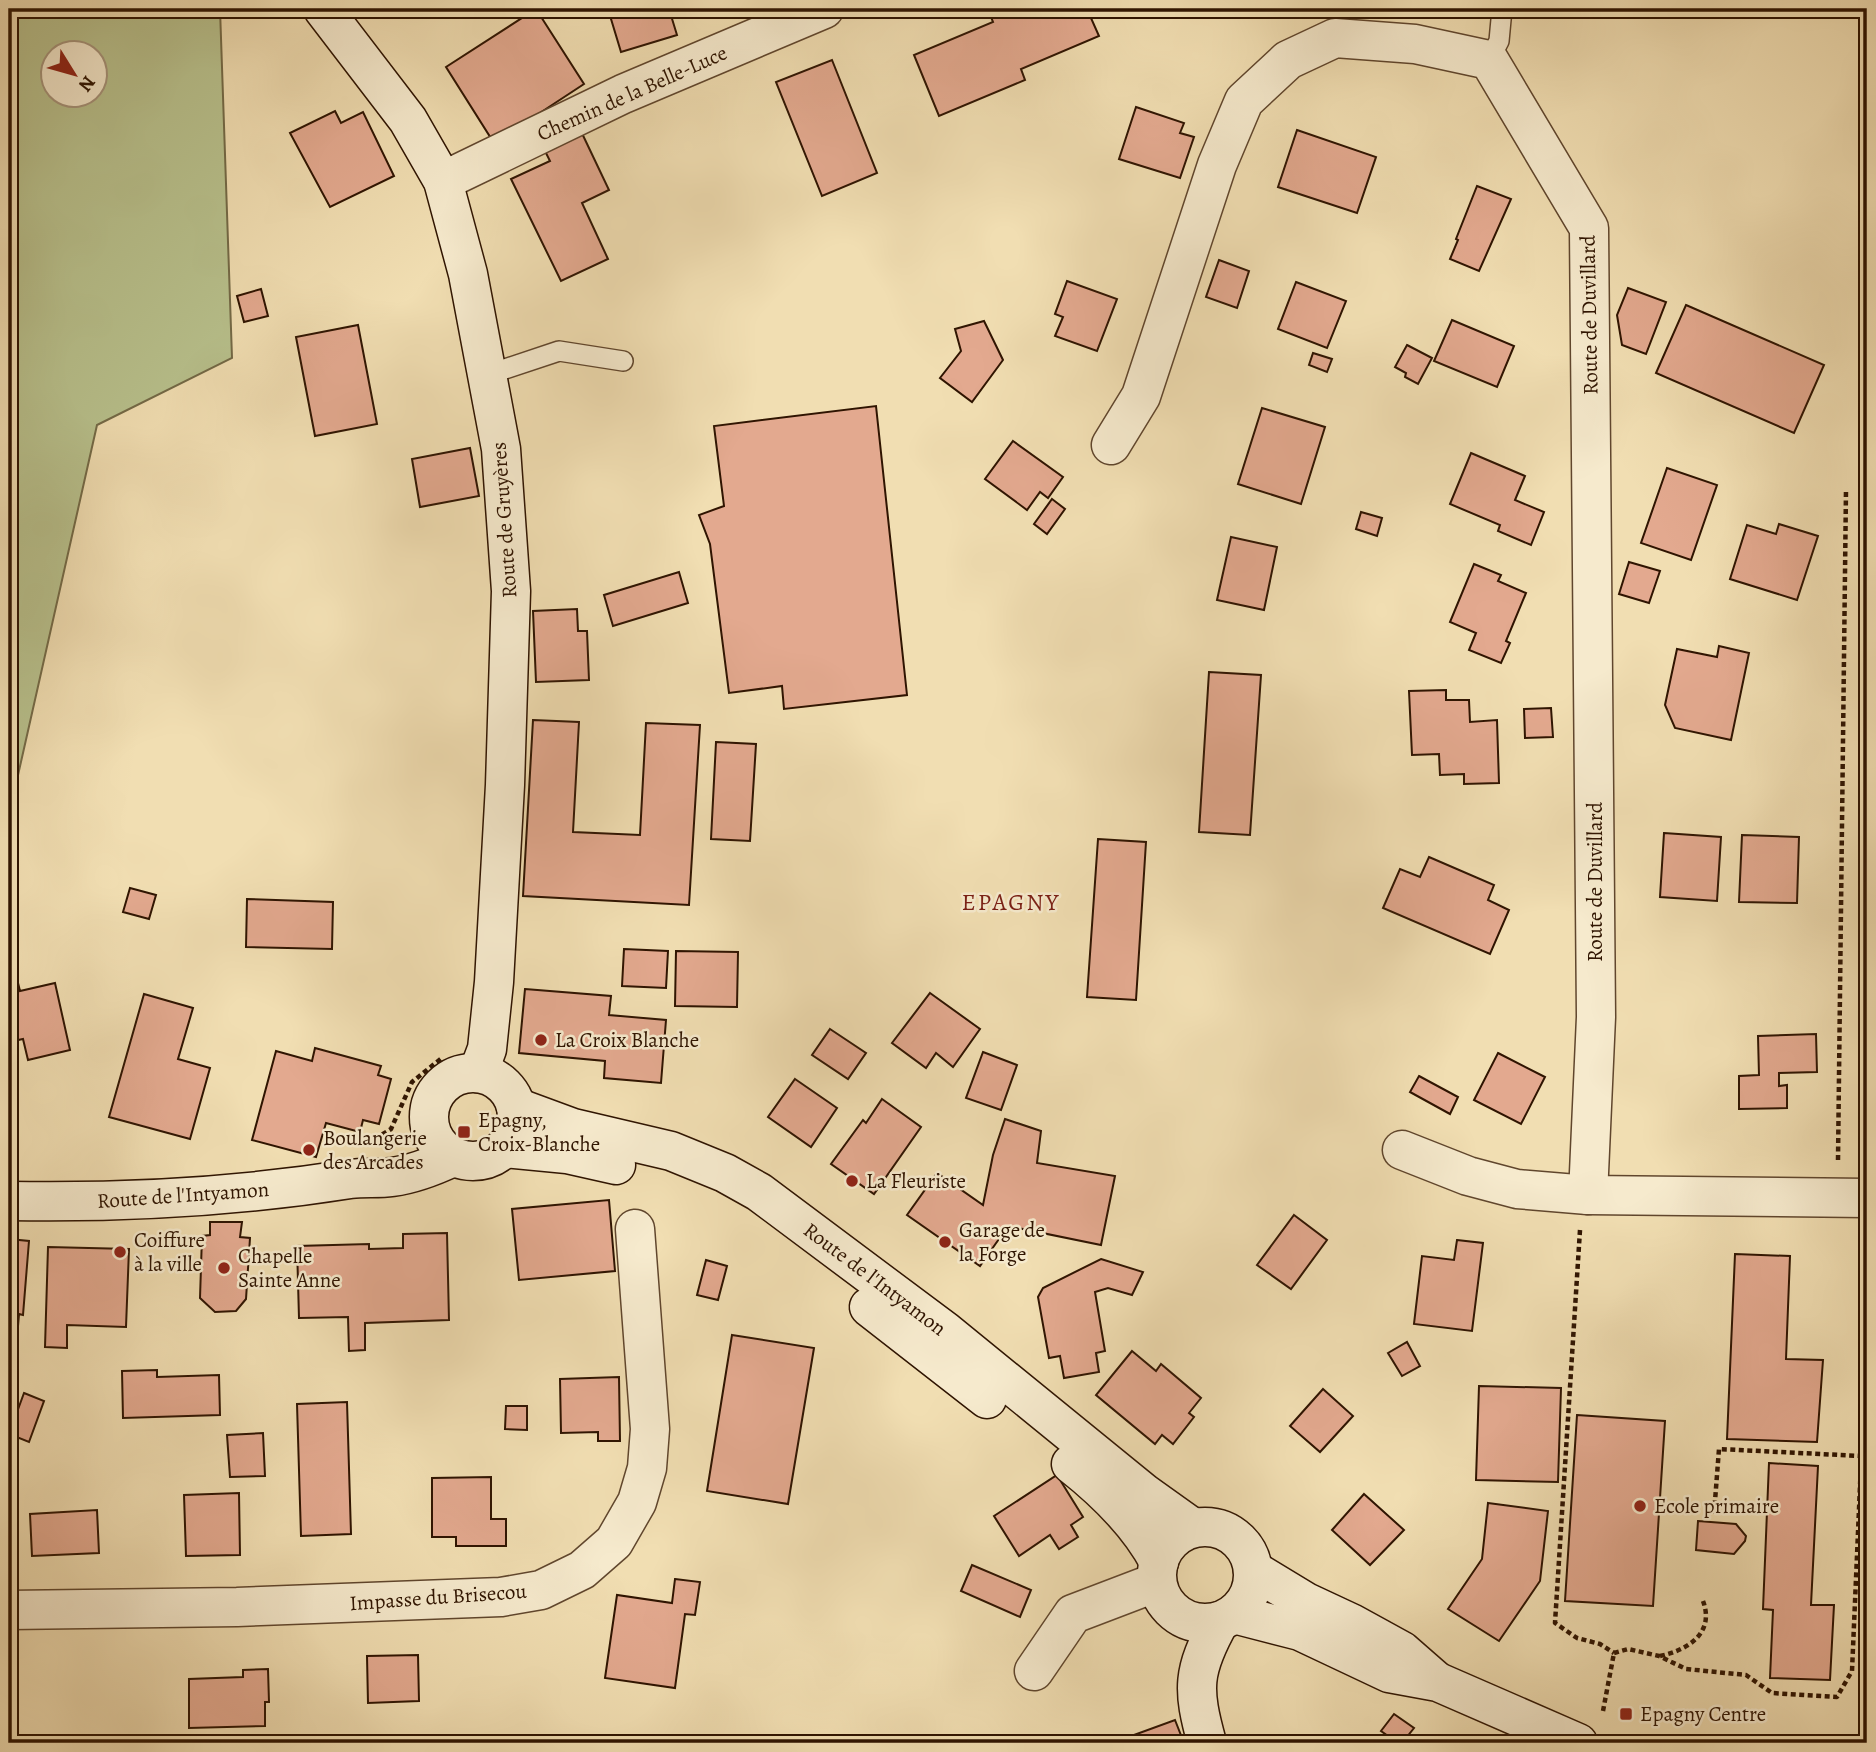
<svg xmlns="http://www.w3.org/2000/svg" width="1876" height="1752" font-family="Alegreya,serif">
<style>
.green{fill:#b8c18d;stroke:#746a47;stroke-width:2;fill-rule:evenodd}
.building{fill:#e3a98f;stroke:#2f1401;stroke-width:2}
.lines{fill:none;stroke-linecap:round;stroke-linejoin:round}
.lane-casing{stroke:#60462d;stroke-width:22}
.street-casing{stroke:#60462d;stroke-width:41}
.secondary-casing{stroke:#2f1401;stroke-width:41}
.path{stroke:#2f1401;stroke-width:4.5;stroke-dasharray:5 3.5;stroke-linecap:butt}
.lane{stroke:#f6eacd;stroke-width:19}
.street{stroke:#f6eacd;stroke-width:38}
.secondary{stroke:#f6eacd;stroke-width:38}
.poi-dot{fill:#8f2418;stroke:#f6eacd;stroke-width:2.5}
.labels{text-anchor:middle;stroke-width:5;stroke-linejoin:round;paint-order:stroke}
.street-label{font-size:21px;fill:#2f1401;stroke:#f6eacd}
.poi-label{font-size:21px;fill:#2f1401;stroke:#f6eacd;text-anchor:start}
.quarter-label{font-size:24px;letter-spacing:2px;fill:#7a1f14;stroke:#f6eacd}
</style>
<rect width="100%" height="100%" fill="#f1deb2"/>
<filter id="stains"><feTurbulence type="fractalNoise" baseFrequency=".00286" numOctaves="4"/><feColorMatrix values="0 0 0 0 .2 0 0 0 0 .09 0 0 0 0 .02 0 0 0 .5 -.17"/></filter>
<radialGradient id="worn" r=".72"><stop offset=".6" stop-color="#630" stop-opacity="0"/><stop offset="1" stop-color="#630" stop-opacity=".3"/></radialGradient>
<path class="green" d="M9,9H220L232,358L97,425L9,815ZM52,52H94V94H52Z"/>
<g class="building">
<path d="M536,9L584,84L494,143L446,67Z"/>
<path d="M608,9H669L677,35L621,52Z"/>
<path d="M997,9H1087L1099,36L1021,69L1025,80L939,116L914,55L993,22L989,12Z"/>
<path d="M832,60L877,173L822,196L776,82Z"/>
<path d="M1136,107L1184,123L1180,133L1194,137L1180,178L1119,159Z"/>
<path d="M335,111L341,123L363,112L394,176L330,207L290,133Z"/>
<path d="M579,127L609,190L582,203L608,259L561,281L511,179L550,161L542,145Z"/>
<path d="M1297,130L1376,157L1357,213L1278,187Z"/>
<path d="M1477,186L1511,199L1479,271L1450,259L1458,240L1456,239Z"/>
<path d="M1219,260L1249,271L1237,308L1206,297Z"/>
<path d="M1067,281L1117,299L1097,351L1055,336L1063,317L1055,314Z"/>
<path d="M1296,282L1346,301L1327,348L1278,329Z"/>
<path d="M1628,288L1666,302L1646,354L1622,345L1617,315Z"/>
<path d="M261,289L268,316L244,322L237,296Z"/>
<path d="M1686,305L1824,365L1794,433L1656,373Z"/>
<path d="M1452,320L1514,346L1497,387L1434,361Z"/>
<path d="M984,321L1003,360L972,402L940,378L961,351L955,329Z"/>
<path d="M358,325L377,424L315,436L296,337Z"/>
<path d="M1407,345L1432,358L1418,384L1405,377L1406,373L1395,367Z"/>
<path d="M1313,353L1332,359L1327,372L1309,365Z"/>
<path d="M876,406L907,695L784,709L782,686L729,693L710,544L699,515L724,506L714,426Z"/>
<path d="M1262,408L1325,427L1301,504L1238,484Z"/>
<path d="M1013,441L1063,477L1048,498L1040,492L1027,510L985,479Z"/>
<path d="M470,448L479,496L420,507L412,459Z"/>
<path d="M1471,453L1525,476L1515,500L1544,512L1531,545L1498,531L1500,525L1450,504Z"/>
<path d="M1667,468L1717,485L1691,560L1641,543Z"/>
<path d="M1052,499L1065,509L1047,534L1034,524Z"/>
<path d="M1361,512L1382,518L1377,536L1356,529Z"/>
<path d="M1779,524L1818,536L1797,600L1730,579L1747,525L1776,534Z"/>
<path d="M1231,537L1277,547L1264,610L1217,600Z"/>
<path d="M1629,562L1660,571L1649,603L1619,594Z"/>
<path d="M1474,564L1501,575L1498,581L1526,593L1506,641L1510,643L1501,663L1469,650L1476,633L1450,622Z"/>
<path d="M679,572L688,603L613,626L604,595Z"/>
<path d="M577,609L578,631H587L589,680L536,682L533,611Z"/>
<path d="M1719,646L1749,653L1731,740L1675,728L1665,705L1677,649L1717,657Z"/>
<path d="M1209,672L1261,675L1250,835L1199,832Z"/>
<path d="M1446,690V700H1469L1470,722L1497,720L1499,783L1464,784V774L1440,775L1439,754L1412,755L1409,691Z"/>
<path d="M1551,708L1553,737L1525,738L1524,709Z"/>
<path d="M533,720L579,722L573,832L640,835L646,723L700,725L689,905L523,896Z"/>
<path d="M716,742L756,744L750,841L711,839Z"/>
<path d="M1664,833L1721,837L1717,901L1660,897Z"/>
<path d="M1742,835L1799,837L1797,903L1739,902Z"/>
<path d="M1098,839L1146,842L1136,1000L1087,997Z"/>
<path d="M1429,857L1494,885L1488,900L1509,910L1490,954L1383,908L1400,869L1420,877Z"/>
<path d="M130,888L156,895L149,919L123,912Z"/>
<path d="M247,899L333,902L332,949L246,947Z"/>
<path d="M624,949L668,951L666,988L622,986Z"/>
<path d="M676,951L738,952L737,1007L675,1006Z"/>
<path d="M14,967L20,991L55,983L70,1050L28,1060L23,1039L9,1042V968Z"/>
<path d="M525,989L611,996L609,1015L666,1020L661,1083L604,1078L605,1061L519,1053Z"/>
<path d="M930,993L980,1029L953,1067L936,1053L926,1068L892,1043Z"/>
<path d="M144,994L193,1008L178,1059L210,1068L190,1139L109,1117Z"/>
<path d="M830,1029L866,1053L848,1079L812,1055Z"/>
<path d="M1816,1034L1817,1072L1779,1073V1086L1787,1085V1108L1739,1109V1076L1759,1075L1758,1036Z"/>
<path d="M315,1048L381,1066L378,1075L391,1079L379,1124L363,1120L360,1132L326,1123L316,1157L252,1140L276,1051L312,1061Z"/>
<path d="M983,1052L1017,1065L1001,1110L966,1098Z"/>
<path d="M1498,1053L1545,1077L1521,1124L1474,1100Z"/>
<path d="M1419,1076L1458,1097L1450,1114L1410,1092Z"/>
<path d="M795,1079L837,1108L811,1147L768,1117Z"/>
<path d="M882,1099L921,1127L874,1194L831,1164L863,1120L866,1123Z"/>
<path d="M1005,1119L1041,1131L1037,1163L1115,1176L1101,1245L1008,1226L980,1266L907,1215L937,1173L983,1205L993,1155Z"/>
<path d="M609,1200L615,1271L519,1280L512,1209Z"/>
<path d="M1294,1215L1327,1240L1291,1289L1257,1265Z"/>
<path d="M210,1222H242L240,1237L250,1238L246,1299L236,1311L215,1312L200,1298L202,1236L210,1235Z"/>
<path d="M447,1233L449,1320L365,1323V1350L349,1351L348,1317L299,1318L297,1246L369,1244V1249L403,1248V1234Z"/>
<path d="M9,1239L29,1241L23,1315L19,1314L18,1326H9Z"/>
<path d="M1457,1240L1483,1243L1472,1331L1414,1324L1422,1256L1454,1260Z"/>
<path d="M48,1247L129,1249L126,1327L67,1325V1348L45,1347Z"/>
<path d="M1735,1254L1790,1256L1786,1359L1823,1360L1817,1442L1727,1439Z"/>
<path d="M1101,1259L1143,1272L1132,1295L1108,1288L1095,1292L1105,1351L1096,1353L1099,1372L1064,1378L1060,1356L1049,1358L1038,1297L1043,1288Z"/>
<path d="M706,1260L727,1266L718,1300L697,1295Z"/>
<path d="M732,1335L814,1348L788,1504L707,1491Z"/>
<path d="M1407,1342L1420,1366L1402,1376L1388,1353Z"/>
<path d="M1132,1351L1156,1371L1161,1364L1201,1398L1189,1413L1194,1417L1173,1444L1162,1435L1155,1444L1096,1395Z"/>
<path d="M157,1370V1377L219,1375L220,1415L123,1418L122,1371Z"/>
<path d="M619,1377L620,1441H598V1432L561,1433L560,1379Z"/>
<path d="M1479,1386L1561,1388L1558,1482L1476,1480Z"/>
<path d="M1323,1389L1353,1416L1320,1452L1290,1426Z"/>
<path d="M24,1393L44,1401L29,1442L9,1434Z"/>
<path d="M347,1402L351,1534L301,1536L297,1404Z"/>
<path d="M506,1406H527V1430L505,1429Z"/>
<path d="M1577,1415L1665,1421L1653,1606L1565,1601Z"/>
<path d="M263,1433L265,1476L230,1477L227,1435Z"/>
<path d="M1769,1463L1818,1466L1811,1605H1834L1830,1680L1770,1678L1773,1610L1763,1609Z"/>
<path d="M1057,1475L1083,1517L1071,1525L1078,1537L1059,1549L1050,1535L1019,1556L994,1516Z"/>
<path d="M491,1477V1519H506V1546H456V1537H432V1478Z"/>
<path d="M239,1493L240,1555L186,1556L184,1495Z"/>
<path d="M1364,1494L1404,1530L1370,1565L1332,1530Z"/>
<path d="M1488,1503L1548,1511L1540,1581L1499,1641L1448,1609L1482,1559Z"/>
<path d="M97,1510L99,1553L32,1556L30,1514Z"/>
<path d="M1698,1521L1736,1524L1746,1536L1745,1541L1734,1554L1696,1550Z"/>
<path d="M972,1565L1031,1590L1020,1617L961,1591Z"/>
<path d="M675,1579L700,1582L695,1615L685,1614L675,1688L605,1678L617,1595L672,1603Z"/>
<path d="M418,1655L419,1701L368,1703L367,1656Z"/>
<path d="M268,1669L269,1702H265V1726L189,1728V1679L243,1677V1670Z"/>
<path d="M1394,1714L1414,1728L1402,1743H1398L1381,1731Z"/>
<path d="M1175,1720L1184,1743H1112Z"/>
</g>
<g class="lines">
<g class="lane-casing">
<g id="lane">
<path d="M1489,60L1499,41L1502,9"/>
<path d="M487,375L559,351L623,361"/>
</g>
</g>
<g class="street-casing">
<g id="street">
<path d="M443,181L623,94L824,9"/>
<path d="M1111,445L1141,396L1217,165L1244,101L1288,60L1335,38L1415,44L1489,60L1589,228L1596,1017L1588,1195"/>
<path d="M1402,1150L1468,1176L1517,1189L1588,1195L1867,1198"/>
<path d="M9,1610L237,1607L501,1597L541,1590L582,1570L614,1542L637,1502L647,1468L650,1429L635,1229"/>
<path d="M1034,1671L1073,1614L1157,1582"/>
</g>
</g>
<g class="secondary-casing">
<g id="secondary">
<path d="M323,9L408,120L443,181L468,274L501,449L511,591L505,785L494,982L487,1049L478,1073"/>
<circle cx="473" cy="1117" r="44"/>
<path d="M516,1107L573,1128L671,1151L725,1173L759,1192L945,1331L1144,1493L1193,1528"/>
<path d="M504,1148L567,1154L616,1165"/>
<path d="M9,1201C123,1203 237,1197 350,1179C364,1177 378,1179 392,1177C414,1174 434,1166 453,1157"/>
<path d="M869,1307L987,1399"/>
<path d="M1071,1464C1104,1490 1139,1524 1159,1562"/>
<circle cx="1205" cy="1575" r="48"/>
<path d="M1253,1570L1306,1602L1351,1623L1402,1651L1434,1679"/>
<path d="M1234,1614L1300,1631L1389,1673L1438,1682L1578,1743"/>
<path d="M1207,1743C1192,1689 1192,1671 1220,1621"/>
</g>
</g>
<g class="path">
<path d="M375,1139L391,1129L412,1082L443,1057"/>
<path d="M1838,1160L1846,489"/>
<path d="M1580,1230L1555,1623L1577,1638L1600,1644L1614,1653"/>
<path d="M1714,1514L1719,1449L1861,1456"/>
<path d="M1614,1653L1628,1649L1659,1656L1686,1669L1746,1675L1772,1693L1837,1697L1852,1671L1867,1324"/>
<path d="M1660,1656C1688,1650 1715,1633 1703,1601"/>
<path d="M1603,1711L1614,1653"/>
</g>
<use href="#lane" class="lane"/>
<use href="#street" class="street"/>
<use href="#secondary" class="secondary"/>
</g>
<g class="poi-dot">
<circle cx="541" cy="1040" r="7"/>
<rect x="457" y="1125" width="14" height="14" rx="3.5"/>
<circle cx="309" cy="1150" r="7"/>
<circle cx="852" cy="1181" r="7"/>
<circle cx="945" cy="1242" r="7"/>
<circle cx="120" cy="1252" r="7"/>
<circle cx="224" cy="1268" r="7"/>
<circle cx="1640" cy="1506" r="7"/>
<rect x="1619" y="1707" width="14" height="14" rx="3.5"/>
</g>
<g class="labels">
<g class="street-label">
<text transform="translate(632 93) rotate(-24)" y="7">Chemin de la Belle-Luce</text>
<text transform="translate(1589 315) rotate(-91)" y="7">Route de Duvillard</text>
<text transform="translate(504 520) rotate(-94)" y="7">Route de Gruyères</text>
<text transform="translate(1595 882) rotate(-90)" y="7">Route de Duvillard</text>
<text transform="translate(183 1195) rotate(-4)" y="7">Route de l'Intyamon</text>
<text transform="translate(875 1279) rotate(37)" y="7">Route de l'Intyamon</text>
<text transform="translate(438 1597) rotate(-4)" y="7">Impasse du Brisecou</text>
</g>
<g class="poi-label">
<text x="555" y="1047">La Croix Blanche</text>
<text x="478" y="1127">Epagny,<tspan x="478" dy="24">Croix-Blanche</tspan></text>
<text x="323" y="1145">Boulangerie<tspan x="323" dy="24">des Arcades</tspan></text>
<text x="866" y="1188">La Fleuriste</text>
<text x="959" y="1237">Garage de<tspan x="959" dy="24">la Forge</tspan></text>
<text x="134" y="1247">Coiffure<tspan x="134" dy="24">à la ville</tspan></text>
<text x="238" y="1263">Chapelle<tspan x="238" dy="24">Sainte Anne</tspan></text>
<text x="1654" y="1513">Ecole primaire</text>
<text x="1640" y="1721">Epagny Centre</text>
</g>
<g class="quarter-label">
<text x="1011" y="910">EPAGNY</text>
</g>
</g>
<rect width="1876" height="1752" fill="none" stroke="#f1deb2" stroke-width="35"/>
<rect x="10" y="10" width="1855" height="1731" fill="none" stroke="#2f1401" stroke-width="3.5"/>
<rect x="18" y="18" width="1841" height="1717" fill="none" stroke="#2f1401" stroke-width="2"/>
<g transform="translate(74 74) rotate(127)"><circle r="33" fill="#f6eacd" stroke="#a6947b" stroke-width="2"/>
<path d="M0-5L12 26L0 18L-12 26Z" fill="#8f2418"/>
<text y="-10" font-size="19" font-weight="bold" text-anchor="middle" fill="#2f1401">N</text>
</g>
<rect width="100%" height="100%" filter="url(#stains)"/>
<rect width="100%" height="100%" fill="url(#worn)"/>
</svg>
